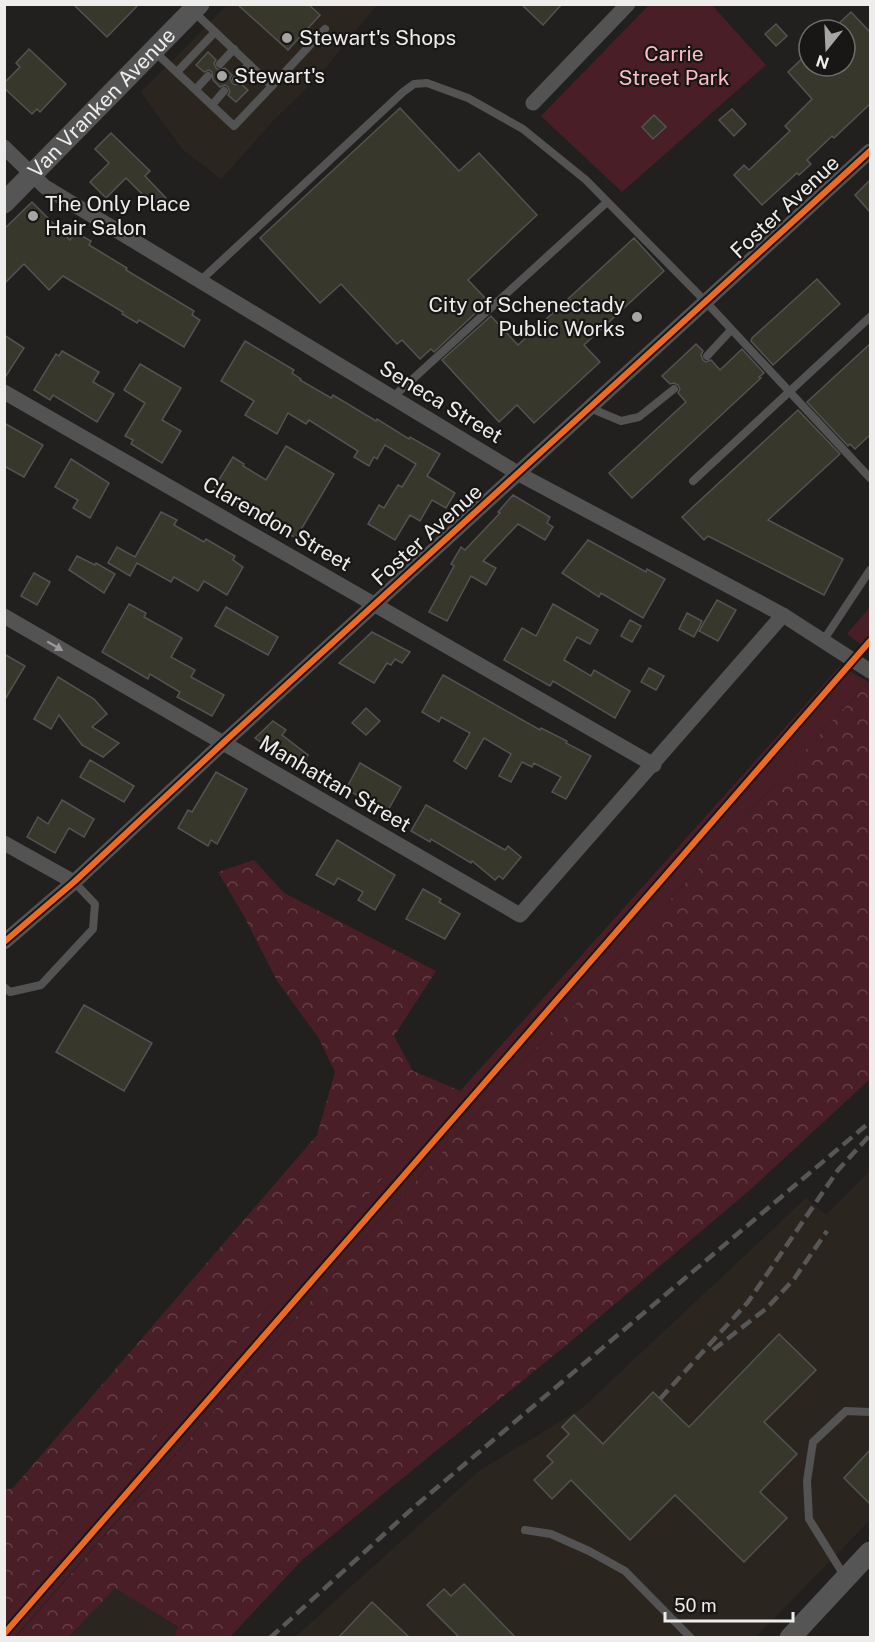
<svg xmlns="http://www.w3.org/2000/svg" width="875" height="1642" font-family="'Public Sans',sans-serif">
<style>
.built{fill:#2b251f}
.forest{fill:url(#forest-crowns)}
.park{fill:#491e27}
.building{fill:#38372c;stroke:#535352;stroke-width:1.5}
.lines{fill:none;stroke-linecap:round;stroke-linejoin:round}
.lane{stroke:#545353;stroke-width:8}
.street{stroke:#545353;stroke-width:15}
.secondary{stroke:#555;stroke-width:21}
.rail{stroke:#585757;stroke-width:4.5;stroke-dasharray:12 6;stroke-linecap:butt}
.cycleway-casing{stroke:#191715;stroke-width:10}
.cycleway{stroke:#ed6a23;stroke-width:6}
.oneway{fill:#9a9898}
.poi-dot{fill:#a7a5a4;stroke:#191715;stroke-width:2}
.labels{text-anchor:middle;stroke-width:4.5;stroke-linejoin:round;paint-order:stroke}
.poi-label{font-size:21px;fill:#efedec;stroke:#191715;text-anchor:start}
.park-label{font-size:21px;fill:#fcbdc5;stroke:#191715}
.street-label{font-size:21px;fill:#efedec;stroke:#191715}
</style>
<defs>
<pattern id="forest-crowns" width="20" height="18" patternUnits="userSpaceOnUse" patternTransform="scale(1.5)"><rect width="20" height="18" fill="#491e27"/><path d="M2 6a3 3 0 1 1 6 0M12 15a3 3 0 1 1 6 0" fill="none" stroke="#643f46"/></pattern>
</defs>
<rect width="100%" height="100%" fill="#21201f"/>
<g class="built">
<path d="M227,5H377L318,77L275,119L221,179L182,149L141,92Z"/>
<path d="M870,1171V1520L756,1637L294,1638L480,1470L581,1409L806,1198L826,1215Z"/>
<path d="M115,1587L178,1628L174,1637L69,1638Z"/>
</g>
<g class="forest">
<path d="M869,682L870,1079L751,1189L570,1342L302,1560L230,1637H174L178,1627L115,1588L69,1637L15,1638L395,1204L828,725Z"/>
<path d="M254,860L284,893L436,971L394,1036L413,1071L461,1091L278,1295L5,1613V1490L13,1488L317,1135L335,1072L318,1037L277,981L244,916L218,872Z"/>
</g>
<g class="park">
<path d="M649,5H712L766,65L622,192L541,116Z"/>
<path d="M870,607V651L847,634Z"/>
<path d="M840,666L869,682L828,725L395,1204L15,1637H5V1613L278,1295Z"/>
</g>
<g class="building">
<path d="M73,4H139L107,37Z"/>
<path d="M237,4H308L320,15L288,50Z"/>
<path d="M521,4H562L543,25Z"/>
<path d="M851,12L870,32V104L834,138L832,136L807,160L811,164L799,175L797,173L762,205L734,175L744,165L749,170L790,131L785,126L812,99L788,72L809,52V66H845V30H832Z"/>
<path d="M776,24L787,36L776,46L765,34Z"/>
<path d="M29,49L66,84L40,112L37,109L32,114L4,88V83L20,67L16,63Z"/>
<path d="M208,52L216,60L214,63L216,68L219,70L225,68L232,75L230,78L232,83L235,85L240,83L248,90L236,102L228,95L230,92L228,87L225,85L220,87L213,80L212,72L209,70L204,72L196,65Z"/>
<path d="M400,108L459,171L479,153L537,215L468,280L486,299L480,304L482,307L434,352L431,349L420,359L402,340L397,344L341,284L320,303L260,238Z"/>
<path d="M732,109L746,124L734,136L719,120Z"/>
<path d="M654,115L666,127L653,139L642,127Z"/>
<path d="M111,133L150,171L145,176L166,198L156,208L126,178L106,198L90,182L109,163L95,149Z"/>
<path d="M870,180V212L855,195Z"/>
<path d="M32,202L70,240L75,232L91,241L89,245L127,268L126,270L194,311L192,315L200,320L184,347L139,320L137,323L122,314L123,312L63,276L49,290L24,264L4,284V229Z"/>
<path d="M634,238L664,271L584,345L600,362L534,423L517,405L499,422L442,360L491,316L518,345Z"/>
<path d="M817,279L840,304L773,365L751,341L752,338Z"/>
<path d="M4,335L24,348L4,379Z"/>
<path d="M245,341L294,370L292,373L301,379L300,380L331,398L333,395L376,421L377,419L409,439L410,437L440,454L427,476L455,493L446,508L432,500L420,521L410,515L395,540L368,524L379,505L384,508L398,485L402,487L416,464L385,445L377,459L374,457L369,466L354,457L358,451L309,420L306,424L288,413L277,434L245,415L254,401L221,381Z"/>
<path d="M696,344L703,351L701,355L703,360L706,362L711,360L720,370L742,349L764,373L759,377L761,378L632,498L609,473L686,402L678,393L680,389L678,385L674,383L670,384L662,376Z"/>
<path d="M870,344V435L855,449L850,444L848,446L807,402Z"/>
<path d="M62,351L99,372L93,382L114,394L97,422L53,395L50,400L34,390L56,354L59,356Z"/>
<path d="M140,364L181,388L162,420L181,431L162,463L131,444L133,440L125,436L145,403L124,390Z"/>
<path d="M798,410L840,454L768,520L843,559L824,595L708,536L704,540L682,517Z"/>
<path d="M4,423L43,445L24,477L4,466Z"/>
<path d="M286,446L334,474L296,538L212,491L233,457L244,464L243,466L266,480Z"/>
<path d="M71,459L109,483L90,518L73,508L78,500L55,487Z"/>
<path d="M513,495L550,517L547,523L553,527L545,540L518,524L483,561L496,568L486,585L471,576L447,621L429,612L454,566L451,564L461,547L465,550L500,513L498,512Z"/>
<path d="M161,512L177,520L174,525L204,542L206,539L235,556L233,560L243,567L227,595L204,581L198,591L174,577L171,582L137,563L130,576L108,563L117,547L135,557Z"/>
<path d="M588,540L646,572L647,569L665,579L643,618L601,593L599,597L562,573Z"/>
<path d="M77,556L95,565L96,563L115,574L104,593L69,570Z"/>
<path d="M34,573L50,582L37,605L21,596Z"/>
<path d="M717,600L736,610L718,641L699,631Z"/>
<path d="M129,604L146,613L144,617L182,638L171,657L195,670L191,677L224,695L212,716L177,697L180,692L150,674L148,679L102,652Z"/>
<path d="M553,604L598,630L590,644L577,637L564,660L591,676L594,670L630,691L615,718L553,681L550,686L504,660L522,628L536,636Z"/>
<path d="M226,607L278,637L268,655L215,626Z"/>
<path d="M687,613L702,621L694,637L679,629Z"/>
<path d="M630,620L641,626L632,642L621,636Z"/>
<path d="M372,632L410,652L402,663L395,659L391,665L387,663L374,683L339,663Z"/>
<path d="M4,654L25,666L4,701Z"/>
<path d="M649,668L664,676L656,690L641,682Z"/>
<path d="M443,675L540,730L541,728L567,741L566,743L591,756L566,799L552,792L561,777L534,763L532,767L522,762L511,782L499,776L511,754L484,738L466,769L454,761L470,733L441,717L439,722L422,712Z"/>
<path d="M58,677L94,699L107,714L92,727L119,743L103,757L82,745L59,715L51,729L34,719Z"/>
<path d="M366,708L380,721L366,735L352,723Z"/>
<path d="M273,721L286,730L282,735L308,755L300,769L255,738Z"/>
<path d="M90,760L134,786L124,802L80,777Z"/>
<path d="M360,763L401,787L387,812L346,789Z"/>
<path d="M216,772L247,789L217,844L211,840L208,846L178,828L188,810L192,812Z"/>
<path d="M62,800L94,819L84,837L69,828L55,853L27,837L38,817L48,824Z"/>
<path d="M426,805L505,850L508,846L521,857L503,879L499,876L495,880L472,861L471,863L431,839L430,842L411,831Z"/>
<path d="M337,840L395,875L375,910L358,900L363,892L338,878L334,885L316,875Z"/>
<path d="M423,889L441,899L439,902L460,914L445,939L406,919Z"/>
<path d="M84,1005L152,1043L124,1091L56,1052Z"/>
<path d="M779,1334L816,1370L764,1422L797,1454L760,1492L787,1518L744,1562L675,1495L630,1540L571,1480L552,1499L534,1480L553,1462L547,1456L569,1434L562,1427L574,1415L603,1444L653,1392L689,1427Z"/>
<path d="M870,1450V1504L844,1478Z"/>
<path d="M464,1584L516,1638H460L427,1605L444,1589L451,1596Z"/>
<path d="M372,1602L410,1638H338Z"/>
</g>
<g class="lines">
<g class="lane">
<path d="M155,52L234,126L272,86L193,11"/>
<path d="M220,64L234,49"/>
<path d="M177,72L215,32"/>
<path d="M236,79L249,64"/>
<path d="M272,86L325,29"/>
<path d="M196,89L208,76"/>
<path d="M212,105L224,91"/>
<path d="M200,281L403,92L414,84L427,83L468,98L523,129L586,180L706,302L870,478"/>
<path d="M707,356L731,330"/>
<path d="M393,397L607,202"/>
<path d="M590,408L621,421L639,417L674,389"/>
<path d="M693,481L870,317"/>
<path d="M823,641L870,570"/>
<path d="M4,987L10,992L41,985L93,929L95,904L74,882"/>
<path d="M525,1530L551,1534L589,1551L625,1571L691,1638"/>
<path d="M845,1577L809,1519L807,1481L813,1442L846,1411L870,1412"/>
</g>
<g class="street">
<path d="M533,103L628,4"/>
<path d="M4,147L45,187L519,474L783,615L870,671"/>
<path d="M4,392L654,765"/>
<path d="M4,616L520,915L783,615"/>
<path d="M4,843L74,882"/>
<path d="M4,942L74,882L223,743L870,151"/>
</g>
<g class="secondary">
<path id="s1" d="M4,203L199,4"/>
<path d="M790,1638L870,1552"/>
</g>
<g class="rail">
<path d="M713,1350L767,1308L794,1279L827,1231"/>
<path d="M660,1399L748,1302L838,1170L870,1135"/>
<path d="M270,1638L414,1507L870,1122"/>
</g>
<g class="cycleway-casing">
<g id="cycleway">
<path d="M4,942L74,882L223,743L870,151"/>
<path d="M4,1634L870,641"/>
</g>
</g>
<use href="#cycleway" class="cycleway"/>
</g>
<defs><path id="oneway-solid" d="M-6-.8H1V-3.2L6.5 0L1 3.2V.8H-6Z" transform="scale(1.5)"/></defs>
<use class="oneway" href="#oneway-solid" transform="translate(55 646) rotate(30)"/>
<g class="poi-dot">
<circle cx="287" cy="38" r="6"/>
<circle cx="222" cy="76" r="6"/>
<circle cx="33" cy="216" r="6"/>
<circle cx="637" cy="317" r="6"/>
</g>
<g class="labels">
<g class="poi-label">
<text x="299" y="45">Stewart's Shops</text>
<text x="234" y="83">Stewart's</text>
<text x="45" y="211">The Only Place<tspan x="45" dy="24">Hair Salon</tspan></text>
<text x="625" y="312" text-anchor="end">City of Schenectady<tspan x="625" dy="24">Public Works</tspan></text>
</g>
<g class="park-label">
<text x="674" y="61">Carrie<tspan x="674" dy="24">Street Park</tspan></text>
</g>
<g class="street-label">
<text dy="7" stroke="none"><textPath href="#s1" startOffset="140">Van Vranken Avenue</textPath></text>
<text transform="translate(785 207) rotate(-43)" y="7">Foster Avenue</text>
<text transform="translate(441 402) rotate(31)" y="7">Seneca Street</text>
<text transform="translate(277 524) rotate(30)" y="7">Clarendon Street</text>
<text transform="translate(427 535) rotate(-42)" y="7">Foster Avenue</text>
<text transform="translate(335 784) rotate(30)" y="7">Manhattan Street</text>
</g>
</g>
<rect width="875" height="1642" fill="none" stroke="#efedec" stroke-width="12"/>
<g transform="translate(827 48) rotate(198)"><circle r="28" fill="#191715" stroke="#6f6d6b" stroke-width="1.5"/>
<path d="M0-4.5L10 22L0 15L-10 22Z" fill="#a7a5a4"/>
<text y="-9" font-size="16" font-weight="bold" text-anchor="middle" fill="#efedec">N</text>
</g>
<path d="M665 1612v9h128v-9" fill="none" stroke="#efedec" stroke-width="3"/>
<text x="674" y="1612" font-size="18" fill="#efedec" stroke="#191715" stroke-width="4.5" paint-order="stroke">50 m</text>
</svg>
